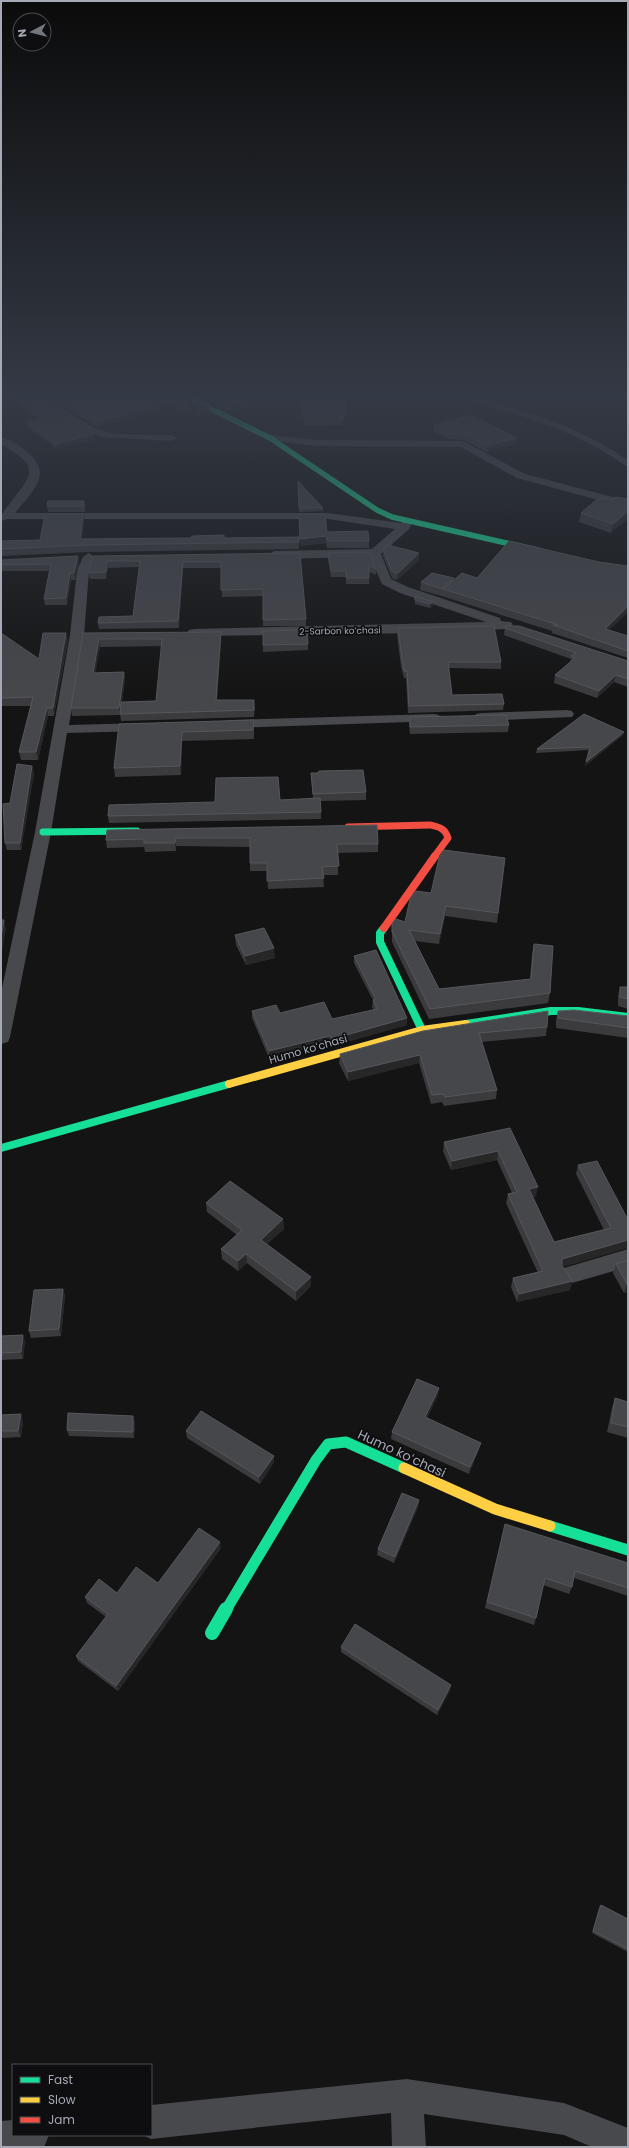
<svg xmlns="http://www.w3.org/2000/svg" width="629" height="2148" font-family="Poppins,sans-serif">
<style>
.lines{fill:none;stroke-linecap:round;stroke-linejoin:round}
.lane{stroke:#48494d;stroke-width:5.5}
.street{fill:#48494d;fill-rule:evenodd}
.fast-far4{stroke:#16e098;stroke-width:5.5}
.fast-far3{stroke:#16e098;stroke-width:7}
.fast-far2{stroke:#16e098;stroke-width:8}
.fast-far1{stroke:#16e098;stroke-width:11}
.fast{stroke:#16e098;stroke-width:14}
.slow-far1{stroke:#ffcf43;stroke-width:8}
.slow{stroke:#ffcf43;stroke-width:11}
.jam-far1{stroke:#f24e42;stroke-width:7}
.jam{stroke:#f24e42;stroke-width:8}
.wall{fill:#3b3b3e;fill-rule:evenodd}
.shaded-wall{fill:#272728}
.building{fill:#46474b;stroke:#55575b}
.labels{text-anchor:middle;stroke-width:3.5;stroke-linejoin:round;paint-order:stroke}
.far-street-label{font-size:9px;fill:#a5aab5;stroke:#0e0e10}
.street-label{font-size:11px;fill:#a5aab5;stroke:#0e0e10}
.near-street-label{font-size:13px;fill:#a5aab5;stroke:#0e0e10}
</style>
<rect width="100%" height="100%" fill="#141414"/>
<g class="lines">
<g class="lane">
<path d="M450,393C513,410 574,425 628,464"/>
<path d="M614,393L628,398"/>
</g>
<g class="street">
<path d="M23,393C54,393 77,425 107,432C122,436 154,434 172,435L177,438L172,441L101,437L76,426Z"/>
<path d="M270,435L317,440L463,441L525,474L628,501V508L517,478L461,447L317,446L266,440L265,438L266,436Z"/>
<path d="M1,437C9,439 19,445 26,451C55,474 32,491 15,513H328L401,523L403,519L407,518L413,521L409,529L381,554L391,579L408,587L500,618L501,621L511,622L513,625L506,629L423,633L189,636L187,633L189,630L194,629L486,622L400,593L382,584L370,557L274,559L268,555L274,551L372,549L395,529L328,519H8L1,521C1,513 5,510 10,503C36,471 38,466 1,444Z"/>
<path d="M89,553L95,557L89,571L84,635L69,725L144,723L149,724L151,727L149,730L144,731L67,733L51,832L10,1037L8,1042L1,1044V993L35,832L70,635L77,571L83,557Z"/>
<path d="M567,710L572,711L574,714L572,717L481,721L476,720L474,717L476,714L481,713Z"/>
<path d="M434,714L439,715L441,718L439,721L229,728L224,727L222,724L224,721L229,720Z"/>
<path d="M628,1249V1267L572,1283L564,1280L561,1274L564,1268Z"/>
<path d="M407,2079L564,2103L628,2128V2147H592L564,2135L424,2114L426,2147H392L391,2113L151,2139L143,2135H151V2105Z"/>
<path d="M13,2120V2135H49L44,2147H1V2121Z"/>
</g>
<path class="fast-far4" d="M179,393L270,438L377,510L392,517L537,550"/>
<path class="fast-far3" d="M43,832L137,831"/>
<g class="fast-far2">
<path d="M384,928L380,933V942L422,1030"/>
<path d="M466,1024L551,1011H578L628,1017"/>
<path d="M1,1148L229,1084"/>
</g>
<g class="fast-far1">
<path d="M550,1526L628,1550"/>
<path d="M226,1610L316,1460L328,1444L346,1442L404,1468"/>
</g>
<path class="fast" d="M212,1633L226,1609"/>
<path class="slow-far1" d="M229,1084L422,1030L466,1024"/>
<path class="slow" d="M404,1468L495,1509L550,1526"/>
<path class="jam-far1" d="M348,827L430,825C439,827 445,828 448,838L434,857"/>
<path class="jam" d="M384,928L435,856"/>
</g>
<g class="wall">
<path d="M3,393H28L93,434L94,440L57,449L28,427L27,422L39,419L9,397Z"/>
<path d="M35,393H180L192,399V405L190,404L187,413L173,406L98,427L46,397Z"/>
<path d="M192,393H237L246,402V408L227,410Z"/>
<path d="M299,393L347,396L342,425L305,426L299,397Z"/>
<path d="M578,393H614L613,397L601,402Z"/>
<path d="M434,425L517,438V443L487,452L464,440L449,439L433,431Z"/>
<path d="M298,481L323,508V511L299,512Z"/>
<path d="M628,499L611,533L579,522L581,513L612,500Z"/>
<path d="M84,501L85,507V512H48L47,506Z"/>
<path d="M299,514L327,532L369,541V548H327L326,543L300,546Z"/>
<path d="M84,520L82,539L225,538L299,542V549L89,552L1,556V541L40,540Z"/>
<path d="M383,549L419,560L397,580L392,578L383,556Z"/>
<path d="M300,553L306,619V626H263V596L222,597L221,568H183L179,628L99,629L98,623L133,616L139,567L108,568L106,579H90L89,573L94,556Z"/>
<path d="M328,553L376,569V575L369,572V584H346V577H331L328,559Z"/>
<path d="M1,560L79,563L75,580H71L67,605H45L44,599L49,571H1Z"/>
<path d="M454,580L628,636V658L552,633V631L442,596L420,590L421,582Z"/>
<path d="M415,599L433,605L430,608L415,604Z"/>
<path d="M505,626L628,661V687L614,682L597,698L554,683L555,675L570,662L571,659L504,635Z"/>
<path d="M398,628L501,662V669L449,668L452,695L504,704L503,710L408,713L406,678H404L401,666L397,635Z"/>
<path d="M263,631L308,644V650L263,652Z"/>
<path d="M1,633L39,659L68,640L54,716H48L38,760H21L19,752L31,706H1Z"/>
<path d="M83,633L221,639L217,700L255,707L254,717L121,721L120,713V715L72,716L71,708ZM162,646L156,701L122,702L125,679L124,672L95,673L100,647Z"/>
<path d="M410,717L509,725L508,732L410,734L409,724Z"/>
<path d="M119,724L254,729V739L182,741L181,775L115,777L114,768Z"/>
<path d="M623,735L585,766L589,750L536,753L537,749Z"/>
<path d="M32,766L34,773L21,850H7L5,843L10,803Z"/>
<path d="M311,773L366,792V800L320,801L321,812V819L109,823L108,816L280,800L313,799Z"/>
<path d="M107,830L378,844V852L338,853V875H323L324,887L268,889L267,871H250V847L176,846V851L145,852L144,847L107,848L106,840Z"/>
<path d="M505,858L497,923L445,916L439,944L415,941L439,989L530,979L532,954L534,944L550,993L548,1003L429,1019L392,942V924L405,922L431,893Z"/>
<path d="M235,935L275,958L246,965L236,945Z"/>
<path d="M354,956L407,1025L332,1046L330,1043L269,1058L252,1018V1011L280,1013L332,1019L374,1010L372,1007L373,1000L354,963Z"/>
<path d="M620,987H628V1009L618,1006V996Z"/>
<path d="M558,1011L628,1016V1038L556,1028V1021Z"/>
<path d="M547,1027L546,1036L481,1042L497,1090L496,1099L444,1106L442,1102L431,1104L419,1063L348,1081L339,1063L340,1054L423,1031Z"/>
<path d="M510,1128L536,1196L533,1197L554,1242L604,1230L576,1174L578,1165L628,1220L563,1267L570,1290L517,1302L511,1287L513,1278L538,1273L506,1203L508,1194L512,1193L497,1160L451,1170L443,1151L444,1142Z"/>
<path d="M206,1203L283,1219L284,1229L267,1244L311,1277V1286L296,1301L247,1263L238,1271L222,1259L221,1249L237,1235L207,1212Z"/>
<path d="M628,1260V1292L624,1293L613,1273L616,1264Z"/>
<path d="M63,1289L65,1296L61,1336L31,1338L29,1331Z"/>
<path d="M1,1336L25,1341L23,1359L1,1360Z"/>
<path d="M438,1395L427,1418L479,1449L469,1474L391,1439L392,1432Z"/>
<path d="M615,1398L628,1402V1438L607,1432L612,1408Z"/>
<path d="M1,1415L23,1421L21,1437L1,1438Z"/>
<path d="M133,1416L135,1423L134,1438L69,1436L67,1430Z"/>
<path d="M186,1431L274,1456V1462L260,1484L187,1438Z"/>
<path d="M419,1500L418,1507L394,1563L377,1555L378,1549Z"/>
<path d="M504,1531L628,1563V1596L574,1578L572,1587L569,1594L543,1585L536,1618L534,1625L485,1608Z"/>
<path d="M221,1548L118,1691L78,1661L76,1656L106,1617L87,1603L85,1597L117,1593L158,1583Z"/>
<path d="M341,1647L450,1690L437,1715L341,1652Z"/>
<path d="M601,1905L628,1919V1952L592,1933L599,1907Z"/>
</g>
<g class="shaded-wall">
<path d="M348,393L347,396L342,425L343,421Z"/>
<path d="M614,393L613,397L601,402L602,398Z"/>
<path d="M189,399L190,404L187,413V408Z"/>
<path d="M172,401L173,406L98,427L97,422Z"/>
<path d="M246,402V408L227,410V405Z"/>
<path d="M209,407V413L198,415L197,408Z"/>
<path d="M93,434L94,440L57,449L56,444Z"/>
<path d="M517,438V443L487,452V446Z"/>
<path d="M628,511V519L611,533L613,524Z"/>
<path d="M83,514L84,520L81,545L80,539Z"/>
<path d="M326,536V543L300,546V539Z"/>
<path d="M419,553V560L397,580V574Z"/>
<path d="M78,556L79,563L75,580L74,573Z"/>
<path d="M107,561L108,568L106,579V572Z"/>
<path d="M183,562V568L179,628L178,621Z"/>
<path d="M70,573L71,580L67,605L66,598Z"/>
<path d="M433,602V605L430,608V604Z"/>
<path d="M628,606V612L603,636L605,629Z"/>
<path d="M221,632V639L216,708V700Z"/>
<path d="M66,633L68,640L54,716L53,708Z"/>
<path d="M99,639L100,647L94,680L93,673Z"/>
<path d="M124,672L125,679L120,715L119,708Z"/>
<path d="M616,675L614,682L597,698L599,691Z"/>
<path d="M47,708L48,716L38,760L36,752Z"/>
<path d="M182,732V741L181,775L180,766Z"/>
<path d="M624,732L623,735L585,766L586,762Z"/>
<path d="M32,766L34,773L21,850L20,843Z"/>
<path d="M176,838V851L175,843Z"/>
<path d="M446,906L445,916L439,944L440,934Z"/>
<path d="M4,920L6,929L1,957V937Z"/>
<path d="M274,948L275,958L246,965L245,956Z"/>
<path d="M407,1018V1025L332,1046V1039Z"/>
<path d="M330,1036V1043L269,1058V1051Z"/>
<path d="M420,1055L419,1063L348,1081V1072Z"/>
<path d="M498,1151L497,1160L451,1170L452,1161Z"/>
<path d="M538,1187L536,1196L527,1198L529,1189Z"/>
<path d="M283,1219L284,1229L261,1249V1240Z"/>
<path d="M628,1240V1248L560,1268L562,1259Z"/>
<path d="M246,1254L247,1263L238,1271V1261Z"/>
<path d="M311,1277V1286L296,1301V1291Z"/>
<path d="M573,1281L570,1290L517,1302L519,1294Z"/>
<path d="M627,1284H628V1292L624,1293Z"/>
<path d="M63,1289L65,1296L61,1336L59,1329Z"/>
<path d="M23,1335L25,1341L23,1359L21,1352Z"/>
<path d="M439,1388L438,1395L424,1424L425,1417Z"/>
<path d="M21,1414L23,1421L21,1437L18,1431Z"/>
<path d="M133,1416L135,1423L134,1438L133,1432Z"/>
<path d="M481,1443L479,1449L469,1474L470,1467Z"/>
<path d="M274,1456V1462L260,1484L259,1477Z"/>
<path d="M419,1500L418,1507L394,1563L395,1557Z"/>
<path d="M220,1542L221,1548L118,1691L116,1686Z"/>
<path d="M451,1685L450,1690L437,1715L438,1710Z"/>
</g>
<g class="building">
<path d="M10,393H28L84,426L93,434L56,444L27,422L44,418Z"/>
<path d="M48,393H180L192,399H189L187,408L172,401L97,422Z"/>
<path d="M202,393H237L246,402L227,405Z"/>
<path d="M299,393H347L343,421L305,422Z"/>
<path d="M590,393H613L602,398Z"/>
<path d="M197,401L209,407L197,408Z"/>
<path d="M471,415L517,438L487,446L464,434H449L434,425Z"/>
<path d="M298,481L323,508H299Z"/>
<path d="M616,497L628,499V511L613,524L581,513L596,500L602,498L612,500Z"/>
<path d="M48,501H84V506H47Z"/>
<path d="M45,514H83L80,539L191,538L192,536L224,535V538L299,537V542L88,545L1,549V541L40,540Z"/>
<path d="M299,514H325L327,532L368,531L369,541H327L326,536L300,539Z"/>
<path d="M509,541L599,562L628,566V606L605,629L628,636V651L553,625H558L443,589L462,573L477,578Z"/>
<path d="M388,545L419,553L397,574L392,571L383,549Z"/>
<path d="M369,552L376,569L369,566V578H346V571H331L328,553Z"/>
<path d="M300,553L306,619L263,620V589L221,590V562H183L178,621L98,623L99,617L133,616L140,561H107L106,572L89,573L90,565L94,556Z"/>
<path d="M78,556L74,573H70L66,598L44,599L51,564L1,565V560Z"/>
<path d="M432,573L454,578L442,589L421,582Z"/>
<path d="M415,596L433,602L430,604L415,600Z"/>
<path d="M494,626L501,662H448L452,695L502,694L504,704L409,706L407,671H404L402,659L398,628Z"/>
<path d="M505,626H519L628,661V679L616,675L599,691L555,675L575,658L571,656L576,653L505,628Z"/>
<path d="M307,630L308,644L263,645V631Z"/>
<path d="M221,632L216,700H254V710L120,714L121,702L156,701L162,639H99L93,673L124,672L119,708H71L83,633Z"/>
<path d="M1,633L39,659L43,633H66L53,708H47L36,752H19L33,697L1,698Z"/>
<path d="M584,714L624,732L586,762L590,747L537,749Z"/>
<path d="M506,715L509,725L410,727V717Z"/>
<path d="M254,720L253,730L182,732L180,766L114,768L119,724Z"/>
<path d="M17,764L32,766L20,843H5L3,804L10,803Z"/>
<path d="M363,770L366,792L313,794L311,773H318L319,771Z"/>
<path d="M278,777L280,800L320,798L321,812L108,816L109,805L215,802L216,778Z"/>
<path d="M377,825L378,844H337L339,866L322,867L324,878L267,881V863H250V838H176L175,843H144V839L106,840L107,830Z"/>
<path d="M444,850L505,858L498,913L446,906L440,934L409,930L439,989L531,979L534,944L553,946L550,993L430,1009L392,932V924L396,919L405,922L410,899L416,891L431,893L439,858Z"/>
<path d="M1,920H4L1,937Z"/>
<path d="M264,928L274,948L245,956L235,935Z"/>
<path d="M376,950L407,1018L332,1039L330,1036L269,1051L252,1011L276,1005L280,1013L324,1002L332,1019L377,1009L373,1000L376,999L354,956Z"/>
<path d="M620,987H628V999L620,997Z"/>
<path d="M574,1010L628,1016V1028L558,1018V1011Z"/>
<path d="M548,1011L547,1027L479,1033L497,1090L445,1097L443,1094L432,1095L420,1055L348,1072L340,1054L423,1031Z"/>
<path d="M510,1128L538,1187L529,1189L554,1242L611,1228L578,1165L597,1161L628,1220V1240L562,1259V1266L573,1281L519,1294L513,1278L543,1271L508,1194L517,1192L498,1151L452,1161L444,1142Z"/>
<path d="M230,1181L283,1219L261,1240L311,1277L296,1291L246,1254L238,1261L221,1249L242,1230L206,1203Z"/>
<path d="M628,1260V1284H627L616,1264Z"/>
<path d="M63,1289L59,1329L29,1331L34,1290Z"/>
<path d="M23,1335L21,1352L1,1353V1336Z"/>
<path d="M417,1379L439,1388L425,1417L481,1443L470,1467L392,1432Z"/>
<path d="M615,1398L628,1402V1427L611,1423Z"/>
<path d="M201,1411L274,1456L259,1477L186,1431Z"/>
<path d="M68,1413L133,1416V1432L67,1430Z"/>
<path d="M21,1414L18,1431H1V1415Z"/>
<path d="M402,1493L419,1500L395,1557L378,1549Z"/>
<path d="M505,1524L628,1563V1588L575,1571L572,1587L545,1578L536,1618L487,1602Z"/>
<path d="M199,1528L220,1542L116,1686L76,1656L108,1614L85,1597L99,1579L117,1593L136,1567L158,1583Z"/>
<path d="M355,1624L451,1685L438,1710L341,1647Z"/>
<path d="M601,1905L628,1919V1949L593,1931Z"/>
</g>
<linearGradient id="sky" x2="0" y2="1"><stop stop-color="#0b0b0b"/><stop offset="0.57" stop-color="#343a45"/><stop offset="1" stop-color="#343a45" stop-opacity="0"/></linearGradient>
<rect width="629" height="694" fill="url(#sky)"/>
<g class="labels">
<g class="far-street-label">
<text transform="translate(340 631) rotate(-1)" y="3">2-Sarbon koʻchasi</text>
</g>
<g class="street-label">
<text transform="translate(308 1049) rotate(-16)" y="4">Humo koʻchasi</text>
</g>
<g class="near-street-label">
<text transform="translate(402 1453) rotate(25)" y="5">Humo koʻchasi</text>
</g>
</g>
<rect width="629" height="2148" fill="none" stroke="#a5aab5" stroke-width="4"/>
<rect x="12" y="2064" width="140" height="72" fill="#0e0e10" stroke="#4a4c52"/>
<rect x="20" y="2077" width="20" height="6" fill="#16e098" stroke="#4a4c52"/>
<text x="48" y="2084" font-size="12" fill="#a5aab5">Fast</text>
<rect x="20" y="2097" width="20" height="6" fill="#ffcf43" stroke="#4a4c52"/>
<text x="48" y="2104" font-size="12" fill="#a5aab5">Slow</text>
<rect x="20" y="2117" width="20" height="6" fill="#f24e42" stroke="#4a4c52"/>
<text x="48" y="2124" font-size="12" fill="#a5aab5">Jam</text>
<g transform="translate(32 32) rotate(263)"><circle r="19" fill="#0e0e10" stroke="#4a4c52"/>
<path d="M0-3L7 15L0 10L-7 15Z" fill="#72767d"/>
<text y="-6" font-size="11" font-weight="bold" text-anchor="middle" fill="#a5aab5">N</text>
</g>
</svg>
